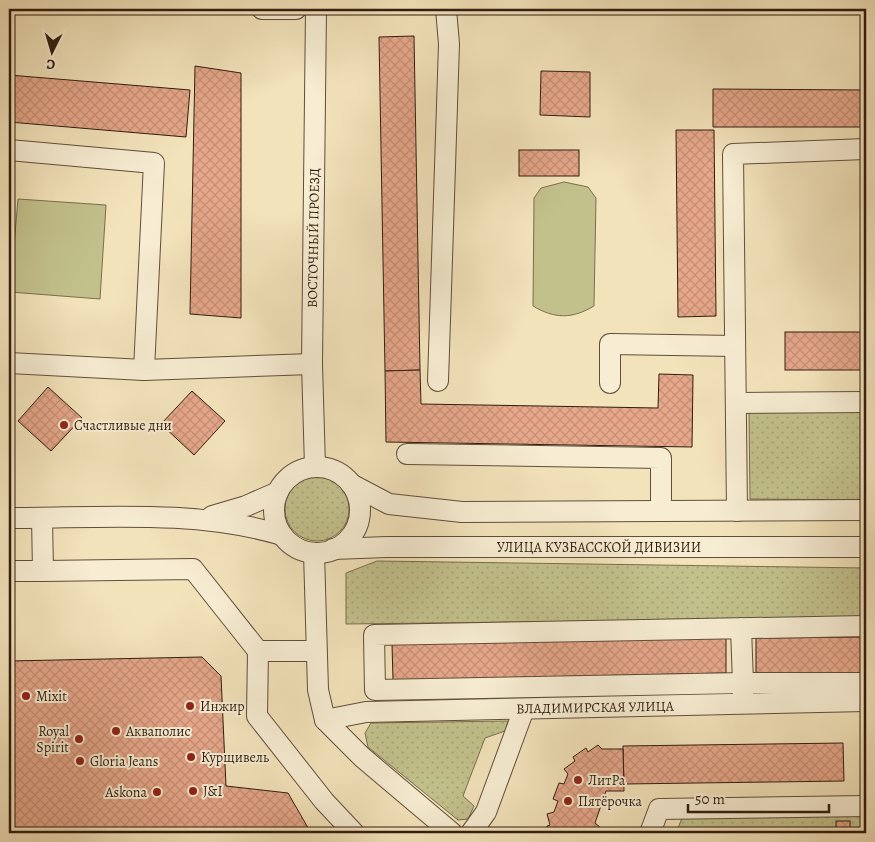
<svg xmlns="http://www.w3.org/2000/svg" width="875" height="842" font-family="Alegreya,serif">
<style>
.grass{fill:url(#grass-dots);stroke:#796f4e}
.park{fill:#c2c18c;stroke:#796f4e}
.building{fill:url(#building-cross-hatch);stroke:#301d10}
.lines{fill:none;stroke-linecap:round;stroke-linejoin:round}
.minor-casing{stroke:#614e3b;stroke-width:22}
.minor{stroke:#f7edd3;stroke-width:20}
.poi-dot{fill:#8f2418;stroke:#f7edd3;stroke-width:2}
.labels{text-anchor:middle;stroke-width:4;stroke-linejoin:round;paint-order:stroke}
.street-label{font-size:14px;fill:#301d10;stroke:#f7edd3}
.poi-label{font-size:14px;fill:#301d10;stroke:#f7edd3;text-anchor:start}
</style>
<defs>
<pattern id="grass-dots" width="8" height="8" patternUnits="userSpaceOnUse" patternTransform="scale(1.25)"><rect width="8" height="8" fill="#c2c18c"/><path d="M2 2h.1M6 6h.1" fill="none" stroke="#a7a578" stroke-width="1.8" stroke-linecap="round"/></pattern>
<pattern id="building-cross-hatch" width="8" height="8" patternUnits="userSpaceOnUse" patternTransform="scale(1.25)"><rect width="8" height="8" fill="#e6a78a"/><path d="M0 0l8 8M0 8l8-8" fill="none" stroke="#c68f76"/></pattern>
</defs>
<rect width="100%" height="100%" fill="#f3e3bb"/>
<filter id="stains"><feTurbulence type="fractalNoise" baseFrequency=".004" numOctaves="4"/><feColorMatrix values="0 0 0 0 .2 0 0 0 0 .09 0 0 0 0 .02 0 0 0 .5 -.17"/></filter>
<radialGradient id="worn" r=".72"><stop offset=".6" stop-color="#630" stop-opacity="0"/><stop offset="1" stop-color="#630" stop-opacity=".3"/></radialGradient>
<g class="grass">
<path d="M749,411H866V500L750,499Z"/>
<circle cx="317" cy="509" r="32"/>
<path d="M377,561L866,568V618L346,624V573Z"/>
<path d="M508,721L505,731L485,738L463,796L474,806L468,819L458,820L368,747L365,733L371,723Z"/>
<path d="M866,816V833H676L682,818Z"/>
</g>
<g class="park">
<path d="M564,182L588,187L596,198L594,306C572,319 555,319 533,306L534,198L541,188Z"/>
<path d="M18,199L106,205L100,299L10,292Z"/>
</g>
<g class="building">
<path d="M414,36L420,370L385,371L379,37Z"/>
<path d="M195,66L241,73V318L190,314Z"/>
<path d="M541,71L590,72V117L540,115Z"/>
<path d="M9,75L190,90L186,137L9,122Z"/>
<path d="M713,89L866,90V127H713Z"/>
<path d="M676,130H714L716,316L678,317Z"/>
<rect x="519" y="150" width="60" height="26"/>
<rect x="785" y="332" width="81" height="38"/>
<path d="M420,370L421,404L658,408L659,374L693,375L692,447L386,442L385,371Z"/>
<path d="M48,387L82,418L51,451L18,421Z"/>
<path d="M192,391L225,421L194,455L161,424Z"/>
<path d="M726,637V673L393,680L392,644Z"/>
<path d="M866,637V674L756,675V638Z"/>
<path d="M202,657L221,676L226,786L288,793L311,833H9V661Z"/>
<path d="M843,743L844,781L624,784L623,746Z"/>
<path d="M598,745L602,749H623L624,791H606L595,823L607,833H549L547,826L550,825L547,814L554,812L558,801L553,799L559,783L564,784L568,774L564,769L575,761L573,757L586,748L588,752Z"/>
<rect x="836" y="821" width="14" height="12"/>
</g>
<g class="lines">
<g class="minor-casing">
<g id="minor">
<path d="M262,9H296"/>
<path d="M9,150L154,163L144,370"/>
<path d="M9,363L144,370L312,364"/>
<path d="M438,381L449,44L446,9"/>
<path d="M610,383V344L735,346"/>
<path d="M738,403L866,402"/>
<path d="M407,454L661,458V511"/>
<path d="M315,467L312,364L316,9"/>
<circle cx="317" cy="510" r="43"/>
<path d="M351,484L389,504L462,512L866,510"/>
<path d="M737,511L733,154L866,149"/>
<path d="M212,516L246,506L278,492"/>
<path d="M9,518C99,518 195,509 282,535"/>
<path d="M333,549L387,547H866"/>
<path d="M314,553L318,690L325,720L362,757L452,833"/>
<path d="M9,571H43L42,518"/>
<path d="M43,571L193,569L258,651H316"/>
<path d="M741,628L743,683L375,690L374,635L866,626"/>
<path d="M258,651L257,716L324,801L354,833"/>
<path d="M743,695V683H866"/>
<path d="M325,720L366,712L866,701"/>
<path d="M471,833L486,812L524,709"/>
<path d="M650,833L659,809L866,806"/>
</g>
</g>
<use href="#minor" class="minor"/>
</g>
<g class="poi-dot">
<circle cx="64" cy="425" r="5"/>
<circle cx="26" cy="696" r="5"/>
<circle cx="190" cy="706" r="5"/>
<circle cx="116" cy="731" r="5"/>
<circle cx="79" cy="739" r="5"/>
<circle cx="191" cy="757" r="5"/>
<circle cx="80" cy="761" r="5"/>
<circle cx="578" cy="780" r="5"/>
<circle cx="193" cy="791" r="5"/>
<circle cx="157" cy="792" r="5"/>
<circle cx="568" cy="801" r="5"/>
</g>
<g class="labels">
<g class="street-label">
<text transform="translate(313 238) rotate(-89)" y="5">ВОСТОЧНЫЙ ПРОЕЗД</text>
<text x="599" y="552">УЛИЦА КУЗБАССКОЙ ДИВИЗИИ</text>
<text transform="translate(595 707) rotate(-1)" y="5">ВЛАДИМИРСКАЯ УЛИЦА</text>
</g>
<g class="poi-label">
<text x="74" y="430">Счастливые дни</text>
<text x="36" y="701">Mixit</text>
<text x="200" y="711">Инжир</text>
<text x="69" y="736" text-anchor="end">Royal<tspan x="69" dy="16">Spirit</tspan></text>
<text x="126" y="736">Акваполис</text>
<text x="201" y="762">Курщивель</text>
<text x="90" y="766">Gloria Jeans</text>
<text x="588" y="785">ЛитРа</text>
<text x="203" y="796">J&amp;I</text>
<text x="147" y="797" text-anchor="end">Askona</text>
<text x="578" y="806">Пятёрочка</text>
</g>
</g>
<rect width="875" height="842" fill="none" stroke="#f3e3bb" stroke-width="30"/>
<rect x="10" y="10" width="855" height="822" fill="none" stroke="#301d10" stroke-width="2.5"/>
<rect x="15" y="15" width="845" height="812" fill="none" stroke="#301d10"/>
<g transform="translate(52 52) rotate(185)" stroke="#f7edd3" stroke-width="4" paint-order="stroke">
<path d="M0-4L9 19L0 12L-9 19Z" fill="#301d10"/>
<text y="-8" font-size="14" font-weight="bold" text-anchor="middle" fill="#301d10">С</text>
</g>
<path d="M688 804v8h141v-8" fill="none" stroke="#301d10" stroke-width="2.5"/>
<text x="695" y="804" font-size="15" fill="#301d10" stroke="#f7edd3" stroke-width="4" paint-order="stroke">50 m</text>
<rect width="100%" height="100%" filter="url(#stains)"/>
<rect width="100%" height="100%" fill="url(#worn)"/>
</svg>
